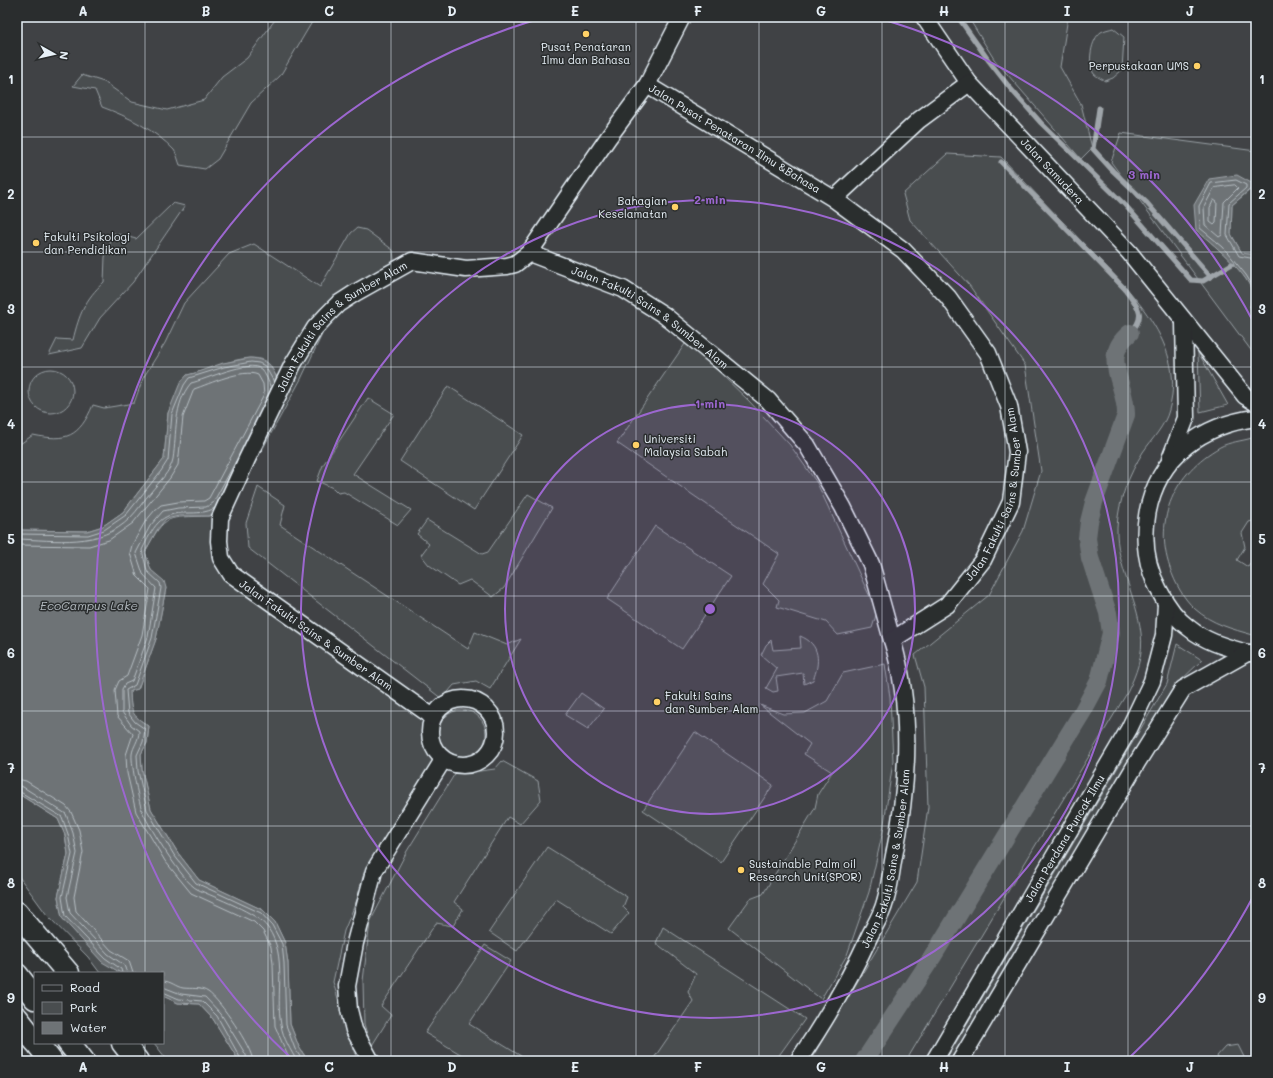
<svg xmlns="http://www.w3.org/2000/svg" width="1273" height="1078" font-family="Mali,sans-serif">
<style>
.built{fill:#3f4244}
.green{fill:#494d4f;stroke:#989fa4}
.water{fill:#6e7376;stroke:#9fa5aa}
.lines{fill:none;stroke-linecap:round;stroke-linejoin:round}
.shore{stroke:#b7bfc4;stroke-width:1}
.stream{stroke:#9fa5aa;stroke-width:5}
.canal{stroke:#6e7376;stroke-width:18}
.street-casing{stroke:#e8f1f8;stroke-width:19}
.highway-casing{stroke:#e8f1f8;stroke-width:25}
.street{stroke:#2a2d2e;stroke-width:16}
.highway{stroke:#2a2d2e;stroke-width:22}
.grid{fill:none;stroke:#e8f1f8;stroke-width:1;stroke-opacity:0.55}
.ring{fill:none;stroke:#9c67d0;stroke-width:2}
.poi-dot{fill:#ffd166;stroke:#2a2d2e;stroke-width:1.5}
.labels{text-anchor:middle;stroke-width:3;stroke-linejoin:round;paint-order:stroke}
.poi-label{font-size:11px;fill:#e8f1f8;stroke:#2a2d2e;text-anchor:start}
.street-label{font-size:11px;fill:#e8f1f8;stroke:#2a2d2e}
.water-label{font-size:12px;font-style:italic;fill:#b1b8be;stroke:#2a2d2e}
.centre{fill:#9c67d0;stroke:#2a2d2e;stroke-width:2}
.ring-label{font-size:12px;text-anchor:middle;font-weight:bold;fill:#9c67d0;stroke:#2a2d2e;stroke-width:3;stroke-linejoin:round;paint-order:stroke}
.neatline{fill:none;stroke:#e8f1f8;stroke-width:1.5}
.grid-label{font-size:13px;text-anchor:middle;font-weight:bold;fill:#e8f1f8}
</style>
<rect width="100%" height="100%" fill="#323536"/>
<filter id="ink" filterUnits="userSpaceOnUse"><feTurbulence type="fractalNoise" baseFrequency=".025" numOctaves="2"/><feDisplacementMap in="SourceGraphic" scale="8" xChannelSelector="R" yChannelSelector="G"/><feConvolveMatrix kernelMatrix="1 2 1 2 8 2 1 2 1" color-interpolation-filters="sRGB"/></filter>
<g filter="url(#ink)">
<path class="built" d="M17,17H1256V1061H168L154,1043H163V973H100L88,957L47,915L17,874Z"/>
<g class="green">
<path d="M277,17H315L280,76L251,103L218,159L205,169L180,165C178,160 177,154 174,150C155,130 127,116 102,107L95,90L73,86L82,75L104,82L132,102L167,110L204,100L222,77L247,58Z"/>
<path d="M968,17H1068L1060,67L1081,104L1092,148L1081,159L994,59Z"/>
<path d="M1113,28L1124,37L1122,70L1113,78L1105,81C1102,79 1097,77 1094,74C1087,64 1091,39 1101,32C1104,30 1110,29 1113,28Z"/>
<path d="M1121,133L1256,151V255L1242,253L1231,234L1232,205L1255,186L1196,230C1212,243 1246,271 1252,291C1253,295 1251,302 1250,307L1256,310V357L1111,162Z"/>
<path d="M947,154L1001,157C1027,184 1052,211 1078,238C1121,282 1189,340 1169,410C1165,426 1152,439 1143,452C1129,475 1118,501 1117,528C1116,565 1137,597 1141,633C1144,654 1136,675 1127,693L906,1061H810L917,882L928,807L924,687L915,655L989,595L1023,531L1041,471L1025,365L969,285L910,220L903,194Z"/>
<path d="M173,203L185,206L133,282L100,318L82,348L49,355L57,339L73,340C79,315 85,299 104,282L105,257L114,233L136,239Z"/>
<path d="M357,228L366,230L393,250L394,259L393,269L327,324L301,379L240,490L224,525L227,567L430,713L429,742L439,758L373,861L344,931L333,982L354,1052L359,1061H308L299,1047L290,1024L288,963L285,943L275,922L263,910L199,880L178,853L151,809L142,770L141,754L147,743L149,726C130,714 131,713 130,691L138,689L156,639L166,588L151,570L145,552C166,512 167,518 209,516L277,377C274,373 272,367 269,364C252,347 206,372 187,375L168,413L164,459L123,512L103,526L87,531L17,530V446L33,435C67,442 79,437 93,405L104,408L134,403L143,378L165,343L184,303L229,254L254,244L320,287L351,233Z"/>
<path d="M687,341L749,401L790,445L817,483L877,612L872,628L838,635L826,622L777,607L779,600L763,584L779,554L617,443Z"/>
<path d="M1198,352L1228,405L1200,412Z"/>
<circle cx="51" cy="391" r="22"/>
<path d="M448,386L523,435L474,510L400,461Z"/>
<path d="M368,398L394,414L353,474L411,510L398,525L344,492L338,493L333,488L317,481L323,465Z"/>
<path d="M1252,438H1256V520L1249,522L1242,533L1245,547L1237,560L1248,567L1256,555V634L1253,635C1232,629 1212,624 1195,609C1183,598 1175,583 1170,568C1153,519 1175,472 1220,447C1229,442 1242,441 1252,438Z"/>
<path d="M258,487L285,505L280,525L468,649L475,632L507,645L521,639L490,689L476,681L454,685L442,699L248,548L246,523Z"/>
<path d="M528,494L552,508L504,588L493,597L470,580L458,585L429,565L421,555L429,544L417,534L427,520L482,554L488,552Z"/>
<path d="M655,526L731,576L682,649L607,599Z"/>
<path d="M800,636C821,644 820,663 813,680L804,684L803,673L776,677L778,691L773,692L766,688L777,669L761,655L766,645L771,640L773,650L801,648Z"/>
<path d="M1177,644L1202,660L1173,688L951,1061H945L1167,684Z"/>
<path d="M885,664L890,697L893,761L883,831L869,892L847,955L821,999L729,928L750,899L763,894L815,808L818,794L832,772L804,754L810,744L760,705L783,714L805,713L827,701L843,673Z"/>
<path d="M581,693L604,709L588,729L565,715Z"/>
<circle cx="462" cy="734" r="24"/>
<path d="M695,732L773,785L721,862L643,810Z"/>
<path d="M502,761L538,781L541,800L520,824L508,817L454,902L463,909L453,926L436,923L381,1006L391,1015L371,1047L364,1024L363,981L370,922L407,851L459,767L480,771L495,769Z"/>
<path d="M17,793L58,819L65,835L68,854L58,897L62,918L102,961L121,973H100L88,957L47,915L17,874Z"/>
<path d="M547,847L627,897L623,907L629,913L611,934L556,899L517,951L489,932Z"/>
<path d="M663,927L805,1019L775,1061H652L693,1001L688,992L696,974L656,943Z"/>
<path d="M485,945L511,961L469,1024L529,1061H472L425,1033Z"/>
<path d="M163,996L178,1003L199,1004L213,1019L239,1061H168L154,1043H163Z"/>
<path d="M1238,1045L1246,1061H1219L1217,1056L1225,1047Z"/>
</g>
<g class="water">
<path d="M1237,175L1255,185L1232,205L1231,234L1242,253L1256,255V310L1250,307C1251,303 1253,296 1252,291C1247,273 1211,242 1196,230L1194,205L1209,179Z"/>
<path d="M250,358C270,359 275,371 280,389L220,510L209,516H179L166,519L157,530L145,552L151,570L164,581L166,588L156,639L138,689L130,691C131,712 131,715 149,726L147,743L141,754L142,770L151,809L178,853L199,880L263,910L275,922L285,943L288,963L290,1024L299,1047L308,1061H239L213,1019L199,1004L178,1003L163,996V973H121L102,962L62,918L58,897L68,854L65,835L58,819L17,793V530L87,531L103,526L123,512L164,459L168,413L180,383L187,375L195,373L223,363Z"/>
</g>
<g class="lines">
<g class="shore">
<path d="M1235,185L1238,188L1224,202L1222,235L1219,237L1205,225L1204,207L1214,188Z"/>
<path d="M1214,200L1217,202L1216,223L1214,225L1210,222V208Z"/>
<path d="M1256,259L1239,256L1227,235L1229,203L1246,188V185L1236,180L1211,183L1199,206L1200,228L1223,247L1246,275L1256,291"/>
<path d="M236,461L213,503L206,507L178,508L163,511L150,526L136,553L143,574L156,588L148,637L132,681L125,684L122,689V712L131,725L139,731C139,741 133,746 132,754C131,764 139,804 143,813C150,828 183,882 197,889C215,898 257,912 268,928C288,957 275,993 281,1025C283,1038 291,1051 297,1061"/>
<path d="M215,508C206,513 197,513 187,513C159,512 153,528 142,550L147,571L160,583L161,588L152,638L135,685L126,690L128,713L135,722L145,729L143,742L137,755L138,771L147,810L174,855L196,883L261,913L272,925L282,944L284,963L286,1025L295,1049L303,1061"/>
<path d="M17,534L88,535L104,530L126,515L161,471L168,460L172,414L184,385L189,378L224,367L251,362L259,363L265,366L274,382"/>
<path d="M17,539C55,540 101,548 130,518C138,510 144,500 151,492C158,483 171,471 173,459C177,434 173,404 191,383C205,380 249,359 261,369C266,374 269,382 271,389"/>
<path d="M17,545L89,546L109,540L133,523L170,478L178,465L183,417L194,389C209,384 243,368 258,375L263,384L264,395L209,498L204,501L178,502L161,505L155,510L145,522L132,545L130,553L137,576L150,589L142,635L127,676L119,681L115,690L117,716L133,734L126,755L127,773L136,812L165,861L191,893L254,922L263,931L271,947L273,964L275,1026L290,1061"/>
<path d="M17,779L26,781L66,806L71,812L79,830L83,852L74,897L76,911L111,950L129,961L133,973"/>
<path d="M17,785L23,787L66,814L73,833L77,853L67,897L70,913L108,954L124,965L127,973"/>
<path d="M17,790L62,817L68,834L72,854L62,897L65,916L105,958L121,969L122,973"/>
<path d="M163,981C171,981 176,987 183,988C191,989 201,987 208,992C220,1000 252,1047 253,1061"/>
<path d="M163,987L181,994L205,997L221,1014L246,1055L247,1061"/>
<path d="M163,992L179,999L202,1001L217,1016L242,1061"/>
</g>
<g class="stream">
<path d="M958,17L989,61L1010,88L1041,123L1125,205L1191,280L1203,281L1232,264"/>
<path d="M1099,108L1093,149L1113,171L1146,202L1211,277"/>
<path d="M1001,162L1125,289C1137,306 1148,315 1130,333"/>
</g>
<path class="canal" d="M864,1061L933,956L1083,711L1099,681L1111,633L1108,613L1090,558L1087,538L1089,522L1094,502L1126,415C1127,383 1099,358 1130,333"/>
<g class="street-casing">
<g id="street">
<path id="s1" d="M924,17L969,83L1129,252L1245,396L1256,403"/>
<path d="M647,85L682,17"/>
<path id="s2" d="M529,253L608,138L647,85L834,199"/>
<path d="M1170,459L1186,418L1184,322"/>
<path d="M1252,653H1247C1226,647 1206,642 1189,628C1176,619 1166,604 1159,590C1134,544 1144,480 1186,446C1206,430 1231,421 1256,418"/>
<circle cx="463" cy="732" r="33"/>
<path id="s3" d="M433,717L231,574L221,558L219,541L220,518L247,459L293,364L315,328L327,315L338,304L355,293L412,261L466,269L507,266L515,264L529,253L623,289L664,315L768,400L807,445L843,507L871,564L892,640"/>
<path d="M371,1061L354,1030L349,1010L347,986L355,943L374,871L443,760"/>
<path id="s4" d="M798,1061C825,1021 850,979 870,935C875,925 882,914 885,902C889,889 891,875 893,861C908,789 914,711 892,640L947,605L983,560L1011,502L1017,452L1009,406L988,353L948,297L903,250L834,199L919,120L969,83"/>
<path id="s5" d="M934,1061L1129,729L1152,681L1164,635L1166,604"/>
<path d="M960,1061L1138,761L1183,689L1247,653"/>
</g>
</g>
<g class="highway-casing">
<g id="highway">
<path d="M17,913L68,973"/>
<path d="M17,975L35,998"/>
<path d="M17,1018L35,1041"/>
<path d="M37,1043L51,1061"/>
<path d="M69,1043L83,1061"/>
<path d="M123,1043L137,1061"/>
</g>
</g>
<use href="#street" class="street"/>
<use href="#highway" class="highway"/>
</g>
</g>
<path class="grid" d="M145,17V973M268,17V1061M391,17V1061M514,17V1061M636,17V1061M759,17V1061M882,17V1061M1005,17V1061M1128,17V1061M17,137H1256M17,252H1256M17,367H1256M17,482H1256M17,596H1256M17,711H1256M17,826H1256M17,941H1256M145,1043V1061"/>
<circle cx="710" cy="609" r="205" fill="#9c67d0" fill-opacity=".12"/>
<g class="ring">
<circle cx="710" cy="609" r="205"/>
<circle cx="710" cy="609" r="409"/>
<path d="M1255 893A614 614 0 0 1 1129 1058M291 1058A614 614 0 0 1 546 17M874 17A614 614 0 0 1 1255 325"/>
</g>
<g class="poi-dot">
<circle cx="586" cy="34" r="4"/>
<circle cx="1197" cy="66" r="4"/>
<circle cx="675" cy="207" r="4"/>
<circle cx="36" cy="243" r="4"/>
<circle cx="636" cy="445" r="4"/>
<circle cx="657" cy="702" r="4"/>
<circle cx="741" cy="870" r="4"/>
</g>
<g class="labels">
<g class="poi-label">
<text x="586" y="51" text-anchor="middle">Pusat Penataran<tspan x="586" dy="13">Ilmu dan Bahasa</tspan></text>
<text x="1189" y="70" text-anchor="end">Perpustakaan UMS</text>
<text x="667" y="205" text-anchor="end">Bahagian<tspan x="667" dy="13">Keselamatan</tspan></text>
<text x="44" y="241">Fakulti Psikologi<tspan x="44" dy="13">dan Pendidikan</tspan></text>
<text x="644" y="443">Universiti<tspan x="644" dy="13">Malaysia Sabah</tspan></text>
<text x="665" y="700">Fakulti Sains<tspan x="665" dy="13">dan Sumber Alam</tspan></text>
<text x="749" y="868">Sustainable Palm oil<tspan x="749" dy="13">Research Unit(SPOR)</tspan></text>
</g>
<g class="street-label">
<text dy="4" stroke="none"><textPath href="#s2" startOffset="308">Jalan Pusat Penataran Ilmu &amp;Bahasa</textPath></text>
<text dy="4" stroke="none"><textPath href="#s1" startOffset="201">Jalan Samudera</textPath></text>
<text dy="4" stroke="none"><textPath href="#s3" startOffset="898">Jalan Fakulti Sains &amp; Sumber Alam</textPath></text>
<text dy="4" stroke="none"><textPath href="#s3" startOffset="539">Jalan Fakulti Sains &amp; Sumber Alam</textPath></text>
<text dy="4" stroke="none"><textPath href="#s4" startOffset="637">Jalan Fakulti Sains &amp; Sumber Alam</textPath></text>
<text transform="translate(316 635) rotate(35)" y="4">Jalan Fakulti Sains &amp; Sumber Alam</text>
<text dy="4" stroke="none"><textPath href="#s5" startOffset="258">Jalan Perdana Puncak Ilmu</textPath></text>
<text dy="4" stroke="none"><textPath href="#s4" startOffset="224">Jalan Fakulti Sains &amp; Sumber Alam</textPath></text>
</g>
<g class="water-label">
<text x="89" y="610">EcoCampus Lake</text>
</g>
</g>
<circle cx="710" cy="609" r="6" class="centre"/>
<g class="ring-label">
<text x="1144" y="179">3 min</text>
<text x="710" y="204">2 min</text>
<text x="710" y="408">1 min</text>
</g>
<rect width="1273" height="1078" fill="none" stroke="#2a2d2e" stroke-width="44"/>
<rect x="34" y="972" width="130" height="72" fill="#2a2d2e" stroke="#767b7f"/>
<rect x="42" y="985" width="20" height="6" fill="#2a2d2e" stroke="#767b7f"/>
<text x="70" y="992" font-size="12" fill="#e8f1f8">Road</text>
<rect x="42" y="1002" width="20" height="12" fill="#494d4f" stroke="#767b7f"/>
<text x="70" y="1012" font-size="12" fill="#e8f1f8">Park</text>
<rect x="42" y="1022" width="20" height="12" fill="#6e7376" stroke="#767b7f"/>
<text x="70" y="1032" font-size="12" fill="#e8f1f8">Water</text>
<g transform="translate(54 54) rotate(98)" stroke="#2a2d2e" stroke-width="3" paint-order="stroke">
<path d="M0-3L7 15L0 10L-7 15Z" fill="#e8f1f8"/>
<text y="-6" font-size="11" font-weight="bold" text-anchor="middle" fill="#e8f1f8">N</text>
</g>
<rect x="22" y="22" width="1229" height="1034" class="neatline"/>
<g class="grid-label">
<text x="83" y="16">A</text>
<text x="206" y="16">B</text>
<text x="329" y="16">C</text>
<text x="452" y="16">D</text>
<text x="575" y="16">E</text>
<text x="698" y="16">F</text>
<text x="821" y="16">G</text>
<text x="944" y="16">H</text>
<text x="1067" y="16">I</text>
<text x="1190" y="16">J</text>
<text x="11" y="84">1</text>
<text x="1262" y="84">1</text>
<text x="11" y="199">2</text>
<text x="1262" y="199">2</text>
<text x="11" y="314">3</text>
<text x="1262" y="314">3</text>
<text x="11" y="429">4</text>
<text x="1262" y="429">4</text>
<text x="11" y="544">5</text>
<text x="1262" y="544">5</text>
<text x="11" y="658">6</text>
<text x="1262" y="658">6</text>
<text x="11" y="773">7</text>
<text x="1262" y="773">7</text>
<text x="11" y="888">8</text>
<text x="1262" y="888">8</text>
<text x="11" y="1003">9</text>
<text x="1262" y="1003">9</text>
<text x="83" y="1072">A</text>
<text x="206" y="1072">B</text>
<text x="329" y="1072">C</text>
<text x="452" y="1072">D</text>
<text x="575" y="1072">E</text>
<text x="698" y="1072">F</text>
<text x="821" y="1072">G</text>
<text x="944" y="1072">H</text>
<text x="1067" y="1072">I</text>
<text x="1190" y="1072">J</text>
</g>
</svg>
